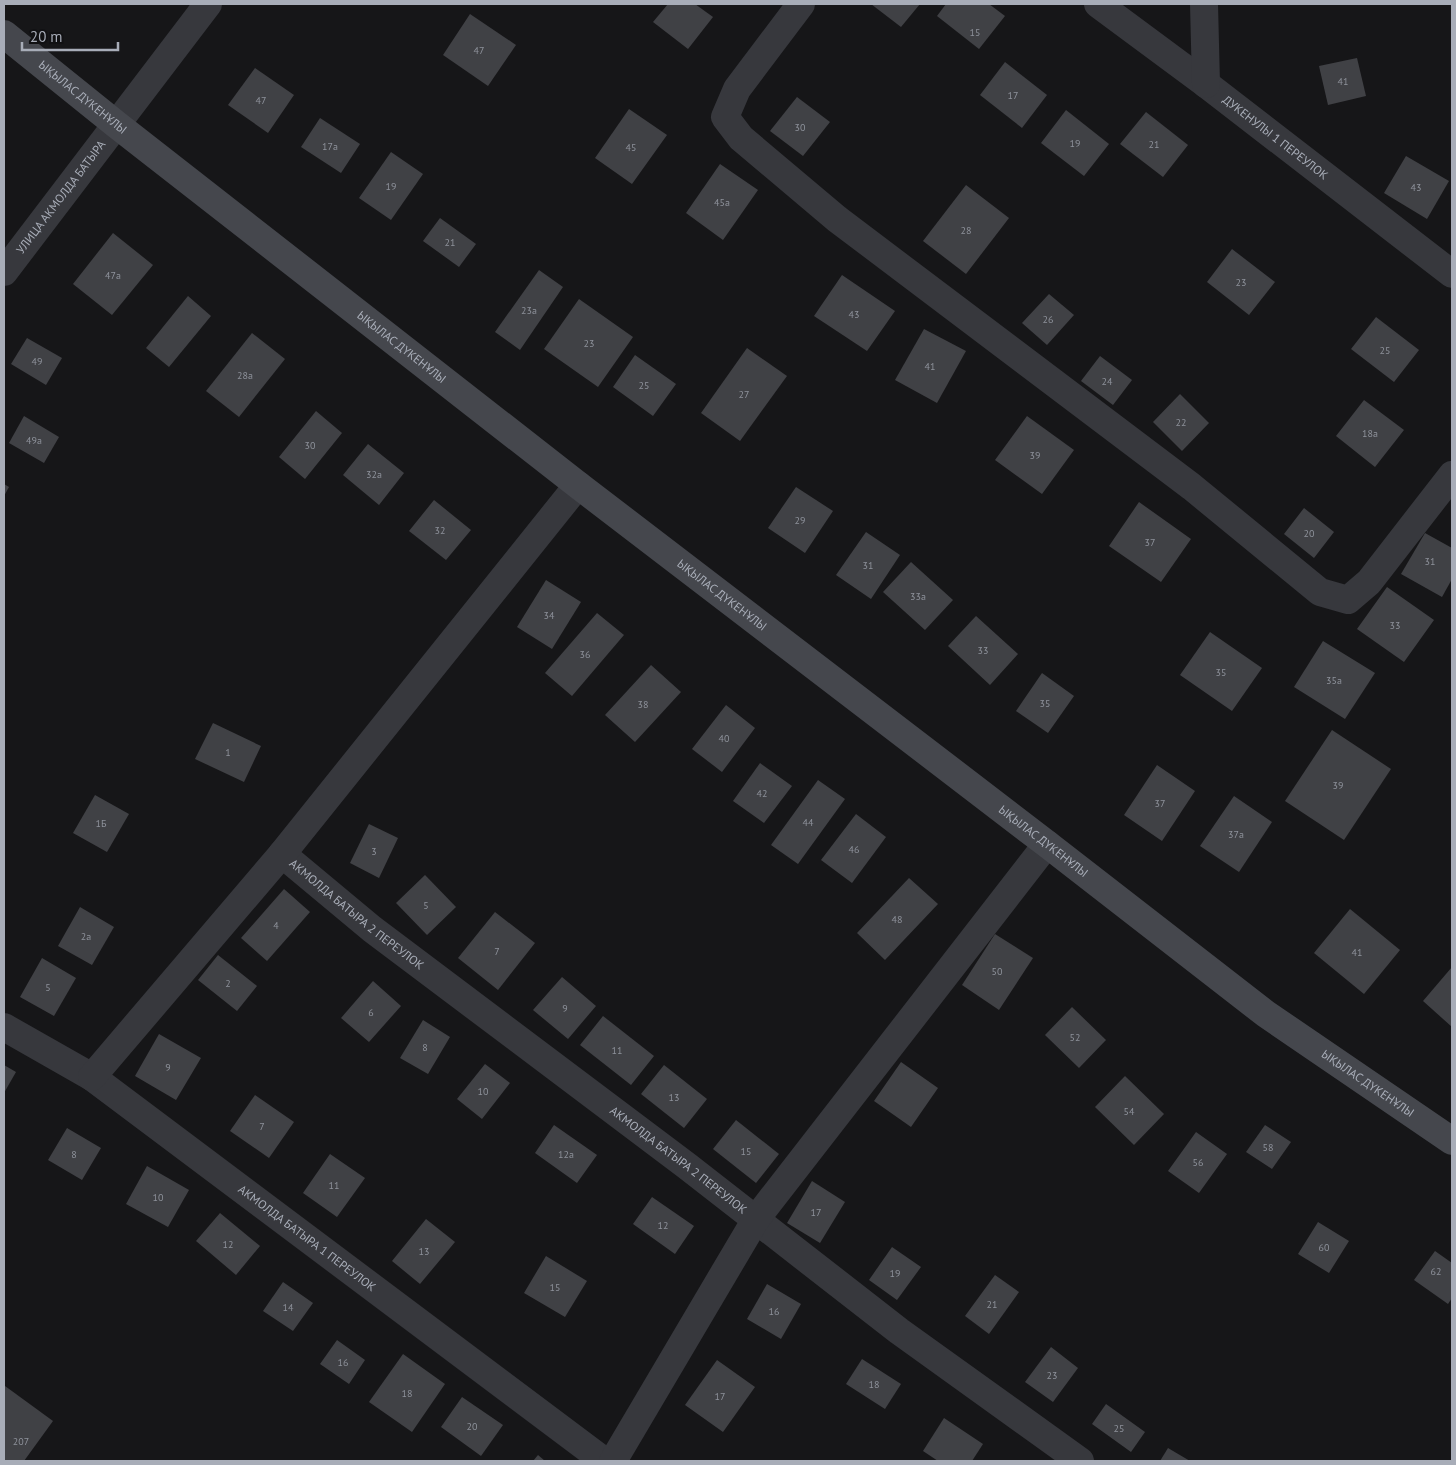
<svg xmlns="http://www.w3.org/2000/svg" width="1456" height="1465" font-family="'PT Sans',sans-serif">
<style>
.building{fill:#404145}
.lines{fill:none;stroke-linecap:round;stroke-linejoin:round}
.street{stroke:#37383d;stroke-width:28}
.secondary{stroke:#45474d;stroke-width:28}
.labels{text-anchor:middle;stroke-width:4.5;stroke-linejoin:round;paint-order:stroke}
.number-label{font-size:10px;fill:#8e929b}
.street-label{font-size:12px;fill:#a8adb8;stroke:#111113}
</style>
<rect width="100%" height="100%" fill="#161618"/>
<g class="building">
<path d="M668,4H695L713,17L688,49L653,22Z"/>
<path d="M871,4H920L901,27Z"/>
<path d="M946,4H989L1005,16L979,49L937,16Z"/>
<path d="M470,14L516,45L488,86L443,55Z"/>
<path d="M1357,58L1366,96L1328,105L1319,66Z"/>
<path d="M1005,62L1047,95L1022,128L980,95Z"/>
<path d="M255,68L294,95L268,133L228,105Z"/>
<path d="M797,97L830,122L803,156L770,131Z"/>
<path d="M629,109L667,135L632,184L595,158Z"/>
<path d="M1066,110L1109,144L1084,176L1041,143Z"/>
<path d="M1146,112L1188,145L1163,177L1120,144Z"/>
<path d="M320,118L360,144L341,173L301,147Z"/>
<path d="M391,152L423,174L391,220L359,198Z"/>
<path d="M1406,156L1449,181L1427,219L1384,193Z"/>
<path d="M720,164L758,190L723,240L686,213Z"/>
<path d="M966,185L1009,218L966,274L923,241Z"/>
<path d="M440,218L476,244L459,267L423,241Z"/>
<path d="M113,233L153,265L112,315L73,284Z"/>
<path d="M1232,249L1275,282L1249,315L1207,282Z"/>
<path d="M539,270L563,287L520,350L495,332Z"/>
<path d="M842,275L895,311L867,351L814,316Z"/>
<path d="M1049,294L1074,315L1047,345L1022,323Z"/>
<path d="M188,296L211,316L169,367L146,348Z"/>
<path d="M579,299L633,337L598,387L544,349Z"/>
<path d="M1376,317L1419,350L1394,382L1351,349Z"/>
<path d="M924,329L966,351L937,403L895,380Z"/>
<path d="M252,333L285,359L239,417L206,391Z"/>
<path d="M27,338L62,358L46,385L11,364Z"/>
<path d="M747,348L787,376L740,441L701,413Z"/>
<path d="M635,355L676,384L653,416L613,387Z"/>
<path d="M1100,356L1132,380L1113,405L1081,381Z"/>
<path d="M1180,394L1209,423L1182,451L1153,422Z"/>
<path d="M1364,400L1404,430L1375,467L1336,436Z"/>
<path d="M316,411L342,433L305,479L279,457Z"/>
<path d="M24,416L59,437L44,463L9,443Z"/>
<path d="M1027,416L1074,450L1042,494L995,460Z"/>
<path d="M368,444L404,473L379,505L343,475Z"/>
<path d="M4,484L9,487L4,496Z"/>
<path d="M796,487L833,511L805,553L768,528Z"/>
<path d="M434,500L471,530L446,560L409,531Z"/>
<path d="M1139,502L1191,539L1161,582L1109,546Z"/>
<path d="M1304,508L1334,532L1314,558L1284,534Z"/>
<path d="M866,532L900,555L871,599L836,575Z"/>
<path d="M1425,533L1452,548V579L1442,597L1401,574Z"/>
<path d="M911,562L953,600L925,630L883,592Z"/>
<path d="M546,580L581,602L552,649L517,627Z"/>
<path d="M1387,587L1434,620L1404,662L1357,629Z"/>
<path d="M597,613L624,635L572,696L545,673Z"/>
<path d="M976,616L1018,654L990,685L948,646Z"/>
<path d="M1210,632L1262,668L1232,711L1180,675Z"/>
<path d="M1323,641L1375,673L1345,719L1294,687Z"/>
<path d="M651,665L681,692L635,742L605,715Z"/>
<path d="M1042,673L1074,696L1048,733L1016,711Z"/>
<path d="M726,705L755,728L722,772L692,749Z"/>
<path d="M213,723L261,746L244,782L195,759Z"/>
<path d="M1332,730L1391,769L1344,840L1285,801Z"/>
<path d="M760,763L792,786L764,823L733,801Z"/>
<path d="M1157,765L1195,791L1162,841L1124,815Z"/>
<path d="M818,780L845,799L798,864L771,845Z"/>
<path d="M95,795L129,814L107,852L73,833Z"/>
<path d="M1234,796L1272,822L1239,872L1200,846Z"/>
<path d="M856,814L886,837L852,883L821,860Z"/>
<path d="M369,824L398,838L379,878L350,863Z"/>
<path d="M425,875L456,907L427,935L396,903Z"/>
<path d="M909,878L938,904L885,960L857,933Z"/>
<path d="M284,889L310,912L267,961L241,938Z"/>
<path d="M80,907L114,927L92,965L58,946Z"/>
<path d="M1350,909L1400,950L1364,994L1314,953Z"/>
<path d="M495,912L535,943L498,990L458,958Z"/>
<path d="M995,934L1033,958L999,1010L962,985Z"/>
<path d="M218,955L257,986L237,1011L198,980Z"/>
<path d="M42,958L76,978L54,1016L20,997Z"/>
<path d="M1452,967V1027L1423,1001Z"/>
<path d="M562,977L596,1006L568,1039L533,1010Z"/>
<path d="M373,981L401,1006L369,1042L341,1018Z"/>
<path d="M1072,1007L1106,1040L1079,1068L1045,1035Z"/>
<path d="M603,1016L654,1056L631,1085L580,1045Z"/>
<path d="M423,1020L450,1037L428,1074L400,1058Z"/>
<path d="M159,1034L201,1058L176,1100L135,1076Z"/>
<path d="M901,1062L938,1088L911,1127L874,1101Z"/>
<path d="M485,1064L510,1083L482,1119L457,1099Z"/>
<path d="M4,1065L16,1072L4,1093Z"/>
<path d="M664,1065L707,1099L684,1128L641,1094Z"/>
<path d="M1125,1076L1164,1114L1134,1145L1095,1107Z"/>
<path d="M255,1095L294,1122L269,1158L230,1131Z"/>
<path d="M736,1120L779,1154L756,1183L713,1149Z"/>
<path d="M554,1125L597,1155L577,1183L535,1153Z"/>
<path d="M1265,1125L1291,1142L1272,1169L1246,1152Z"/>
<path d="M67,1128L101,1148L82,1180L48,1160Z"/>
<path d="M1196,1132L1227,1154L1199,1193L1168,1171Z"/>
<path d="M330,1154L365,1178L337,1217L303,1193Z"/>
<path d="M147,1166L189,1190L168,1227L126,1204Z"/>
<path d="M812,1181L845,1202L820,1243L787,1223Z"/>
<path d="M652,1197L694,1226L675,1254L633,1224Z"/>
<path d="M220,1213L260,1246L236,1275L196,1241Z"/>
<path d="M426,1219L455,1242L420,1284L392,1261Z"/>
<path d="M1318,1222L1349,1241L1329,1273L1298,1254Z"/>
<path d="M892,1247L921,1267L897,1300L869,1280Z"/>
<path d="M1435,1251L1452,1263V1298L1448,1304L1414,1280Z"/>
<path d="M546,1256L587,1281L565,1317L524,1293Z"/>
<path d="M995,1275L1019,1292L989,1334L965,1316Z"/>
<path d="M283,1282L313,1303L293,1331L263,1311Z"/>
<path d="M767,1284L801,1304L781,1339L747,1319Z"/>
<path d="M337,1340L365,1360L349,1384L320,1364Z"/>
<path d="M1051,1347L1078,1368L1053,1402L1025,1382Z"/>
<path d="M403,1354L445,1384L412,1432L369,1402Z"/>
<path d="M862,1359L901,1384L885,1409L846,1384Z"/>
<path d="M717,1360L755,1387L723,1432L685,1405Z"/>
<path d="M5,1386L53,1421L24,1461H4V1387Z"/>
<path d="M462,1397L503,1425L481,1456L441,1427Z"/>
<path d="M1106,1404L1145,1432L1131,1452L1092,1424Z"/>
<path d="M944,1418L983,1444L972,1461H938L923,1451Z"/>
<path d="M1168,1448L1190,1461H1160Z"/>
<path d="M538,1455L545,1461H533Z"/>
</g>
<g class="lines">
<g class="street">
<path d="M801,4L737,89L725,117L741,138L837,219L1192,487L1320,592L1348,600L1369,582L1452,475"/>
<path id="s1" d="M1098,4L1206,84L1452,274"/>
<path d="M1204,4L1206,84"/>
<path id="s2" d="M4,272L208,4"/>
<path id="s3" d="M282,854L372,929L687,1166L899,1331L1080,1461"/>
<path id="s4" d="M4,1027L92,1077L604,1461"/>
<path d="M92,1077L282,854L578,485"/>
<path d="M613,1461L756,1219L1047,844"/>
</g>
<path class="secondary" id="s5" d="M4,34L117,125L578,485L1047,844L1266,1014L1452,1141"/>
</g>
<g class="labels">
<g class="number-label">
<text x="975" y="36">15</text>
<text x="479" y="54">47</text>
<text x="1343" y="85">41</text>
<text x="1013" y="99">17</text>
<text x="261" y="104">47</text>
<text x="800" y="131">30</text>
<text x="1075" y="147">19</text>
<text x="1154" y="148">21</text>
<text x="330" y="150">17а</text>
<text x="631" y="151">45</text>
<text x="391" y="190">19</text>
<text x="1416" y="191">43</text>
<text x="722" y="206">45а</text>
<text x="966" y="234">28</text>
<text x="450" y="246">21</text>
<text x="113" y="279">47а</text>
<text x="1241" y="286">23</text>
<text x="529" y="314">23а</text>
<text x="854" y="318">43</text>
<text x="1048" y="323">26</text>
<text x="589" y="347">23</text>
<text x="1385" y="354">25</text>
<text x="37" y="365">49</text>
<text x="930" y="370">41</text>
<text x="245" y="379">28а</text>
<text x="1107" y="385">24</text>
<text x="644" y="389">25</text>
<text x="744" y="398">27</text>
<text x="1181" y="426">22</text>
<text x="1370" y="437">18а</text>
<text x="34" y="444">49а</text>
<text x="310" y="449">30</text>
<text x="1035" y="459">39</text>
<text x="374" y="478">32а</text>
<text x="800" y="524">29</text>
<text x="440" y="534">32</text>
<text x="1309" y="537">20</text>
<text x="1150" y="546">37</text>
<text x="1430" y="565">31</text>
<text x="868" y="569">31</text>
<text x="918" y="600">33а</text>
<text x="549" y="619">34</text>
<text x="1395" y="629">33</text>
<text x="983" y="654">33</text>
<text x="585" y="658">36</text>
<text x="1221" y="676">35</text>
<text x="1334" y="684">35а</text>
<text x="1045" y="707">35</text>
<text x="643" y="708">38</text>
<text x="724" y="742">40</text>
<text x="228" y="756">1</text>
<text x="1338" y="789">39</text>
<text x="762" y="797">42</text>
<text x="1160" y="807">37</text>
<text x="808" y="826">44</text>
<text x="101" y="827">1Б</text>
<text x="1236" y="838">37а</text>
<text x="854" y="853">46</text>
<text x="374" y="855">3</text>
<text x="426" y="909">5</text>
<text x="897" y="923">48</text>
<text x="276" y="929">4</text>
<text x="86" y="940">2а</text>
<text x="497" y="955">7</text>
<text x="1357" y="956">41</text>
<text x="997" y="975">50</text>
<text x="228" y="987">2</text>
<text x="48" y="991">5</text>
<text x="565" y="1012">9</text>
<text x="371" y="1016">6</text>
<text x="1075" y="1041">52</text>
<text x="425" y="1051">8</text>
<text x="617" y="1054">11</text>
<text x="168" y="1071">9</text>
<text x="483" y="1095">10</text>
<text x="674" y="1101">13</text>
<text x="1129" y="1115">54</text>
<text x="262" y="1130">7</text>
<text x="1268" y="1151">58</text>
<text x="746" y="1155">15</text>
<text x="74" y="1158">8</text>
<text x="566" y="1158">12а</text>
<text x="1198" y="1166">56</text>
<text x="334" y="1189">11</text>
<text x="158" y="1201">10</text>
<text x="816" y="1216">17</text>
<text x="663" y="1229">12</text>
<text x="228" y="1248">12</text>
<text x="1324" y="1251">60</text>
<text x="424" y="1255">13</text>
<text x="1436" y="1275">62</text>
<text x="895" y="1277">19</text>
<text x="555" y="1291">15</text>
<text x="992" y="1308">21</text>
<text x="288" y="1311">14</text>
<text x="774" y="1315">16</text>
<text x="343" y="1366">16</text>
<text x="1052" y="1379">23</text>
<text x="874" y="1388">18</text>
<text x="407" y="1397">18</text>
<text x="720" y="1400">17</text>
<text x="472" y="1430">20</text>
<text x="1119" y="1432">25</text>
<text x="21" y="1445">207</text>
</g>
<g class="street-label">
<text dy="4" stroke="none"><textPath href="#s5" startOffset="101">ЫҚЫЛАС ДҮКЕНҰЛЫ</textPath></text>
<text dy="4" stroke="none"><textPath href="#s1" startOffset="222">ДУКЕНУЛЫ 1 ПЕРЕУЛОК</textPath></text>
<text dy="4" stroke="none"><textPath href="#s2" startOffset="94">УЛИЦА АКМОЛДА БАТЫРА</textPath></text>
<text dy="4" stroke="none"><textPath href="#s5" startOffset="506">ЫҚЫЛАС ДҮКЕНҰЛЫ</textPath></text>
<text dy="4" stroke="none"><textPath href="#s5" startOffset="911">ЫҚЫЛАС ДҮКЕНҰЛЫ</textPath></text>
<text dy="4" stroke="none"><textPath href="#s5" startOffset="1316">ЫҚЫЛАС ДҮКЕНҰЛЫ</textPath></text>
<text dy="4" stroke="none"><textPath href="#s3" startOffset="96">АКМОЛДА БАТЫРА 2 ПЕРЕУЛОК</textPath></text>
<text dy="4" stroke="none"><textPath href="#s5" startOffset="1721">ЫҚЫЛАС ДҮКЕНҰЛЫ</textPath></text>
<text dy="4" stroke="none"><textPath href="#s3" startOffset="501">АКМОЛДА БАТЫРА 2 ПЕРЕУЛОК</textPath></text>
<text dy="4" stroke="none"><textPath href="#s4" startOffset="370">АКМОЛДА БАТЫРА 1 ПЕРЕУЛОК</textPath></text>
</g>
</g>
<rect width="1456" height="1465" fill="none" stroke="#a8adb8" stroke-width="10"/>
<path d="M22 42v8h96v-8" fill="none" stroke="#a8adb8" stroke-width="2.5"/>
<text x="30" y="42" font-size="15" fill="#a8adb8" stroke="#111113" stroke-width="4" paint-order="stroke">20 m</text>
</svg>
